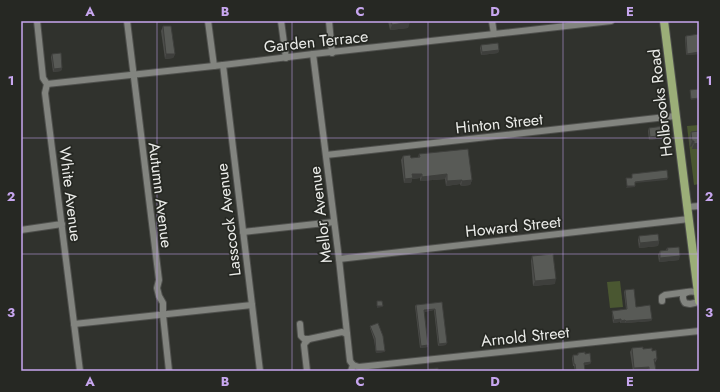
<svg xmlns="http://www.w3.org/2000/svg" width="720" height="392" font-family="Jost,sans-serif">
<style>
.pitch{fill:#4a5731}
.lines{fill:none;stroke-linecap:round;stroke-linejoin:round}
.minor-casing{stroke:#4f504d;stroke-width:8}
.major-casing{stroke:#4f504d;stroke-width:10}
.minor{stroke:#82847f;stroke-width:6}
.major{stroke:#9bae78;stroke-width:8}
.wall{fill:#4c4d4a}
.shaded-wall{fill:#3e3f3c}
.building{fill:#585a56;stroke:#3e3f3c}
.grid{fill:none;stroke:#c7a6ef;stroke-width:1;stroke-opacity:0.55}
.labels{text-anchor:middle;stroke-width:3.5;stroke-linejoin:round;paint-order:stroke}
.street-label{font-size:16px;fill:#eaebe8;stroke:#262823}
.neatline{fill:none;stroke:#c7a6ef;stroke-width:1.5}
.grid-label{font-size:13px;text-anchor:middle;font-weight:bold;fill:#c7a6ef}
</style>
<rect width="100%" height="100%" fill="#30322d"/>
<g class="pitch">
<path d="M699,125V184L694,185L687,126Z"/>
<path d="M620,281L623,307L610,308L607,282Z"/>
</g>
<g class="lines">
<g class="minor-casing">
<g id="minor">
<path d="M37,21L43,78L47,84L45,93L80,371"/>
<path d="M127,21L159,280L157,288L159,296L163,303V315L169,371"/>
<path d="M208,21L214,66"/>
<path d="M281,21L286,58"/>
<path d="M329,21L332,53"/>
<path d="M492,21L494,34"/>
<path d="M313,54L339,259L350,361L353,365L351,371"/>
<path d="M223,65L260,371"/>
<path d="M47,84L223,65L313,54L611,21"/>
<path d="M326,155L675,116"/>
<path d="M687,207L699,206"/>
<path d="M21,230L62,224"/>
<path d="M243,232L334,222"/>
<path d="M339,259L689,219"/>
<path d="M698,293C690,290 678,292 685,303L690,304L699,302"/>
<path d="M662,301V297L665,295L687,292"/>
<path d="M74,324L252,305"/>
<path d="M300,324L301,336L304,339H309"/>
<path d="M353,365L359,367L699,331"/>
<path d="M307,371L304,345L305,343L309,339L342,332L347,334"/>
</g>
</g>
<g class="major-casing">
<path id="major" d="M664,21L699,301"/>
</g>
<use href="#minor" class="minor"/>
<use href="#major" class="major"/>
</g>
<g class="wall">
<path d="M388,21H409L408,28L390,30Z"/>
<path d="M163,26L175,54L173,58L165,59L161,31Z"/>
<path d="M699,34V54L687,55L686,54L685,37L686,36Z"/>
<path d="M481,45L499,50L498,53L481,55L480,48Z"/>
<path d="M52,54L62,68L61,71L53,72L51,57Z"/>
<path d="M649,128L665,135L664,138L649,140L648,131Z"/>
<path d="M691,132L699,149H692V146L690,147L689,137Z"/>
<path d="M419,154L472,180L470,185L461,186L460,184L446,186L445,179L420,181V178L412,179L411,183H404L401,160L403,156L411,158H418Z"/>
<path d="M639,236L659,241L658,246L639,248L638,240Z"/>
<path d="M667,248L679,260L659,262L658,255L660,251L666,250Z"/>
<path d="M532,256L555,284L533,286L531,261Z"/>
<path d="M625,290L636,307L652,319L651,321L625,323H620V322L613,323L612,313V311L626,309L624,292Z"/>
<path d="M442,302L446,345L438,346L434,310L424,312L428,345V347L420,348L415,306L416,305Z"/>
<path d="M370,326L385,351L384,352L376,353L374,340L370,328Z"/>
<path d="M632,348L643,349L652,351L657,359L655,363L656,371H659H647V370L633,371L630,352Z"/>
<path d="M578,353L585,354L591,362L590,364L584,365L585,371H575L574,366H573L572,358L573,355H577Z"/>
</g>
<g class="shaded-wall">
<path d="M410,22L408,28L390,30L392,25Z"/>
<path d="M499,50L498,53L481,55L482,52Z"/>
<path d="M699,52V54L687,55V54Z"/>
<path d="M166,54H175L173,58L165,59Z"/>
<path d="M62,68L61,71L53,72L54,69Z"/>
<path d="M699,98V99L691,100V99Z"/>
<path d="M665,135L664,138L649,140L650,137Z"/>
<path d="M692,141H694L692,146L690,147Z"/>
<path d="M699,143V149H692L694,144Z"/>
<path d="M412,174H422L420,178L412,179L411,183H404L405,179Z"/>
<path d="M447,174L445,179L420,181L422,177Z"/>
<path d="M668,178L667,180L635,183V182Z"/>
<path d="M462,180L460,184L446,186L447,181Z"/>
<path d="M472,180L470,185L461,186L462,181Z"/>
<path d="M627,186H635V187L626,188Z"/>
<path d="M659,241L658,246L639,248L640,243Z"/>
<path d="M680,256L679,260L659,262L660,258Z"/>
<path d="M556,279L555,284L533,286L535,281Z"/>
<path d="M377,306H383L382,307L377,308Z"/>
<path d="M435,309L434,310L424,312V310Z"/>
<path d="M621,319L620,322L613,323L614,320Z"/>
<path d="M652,319L651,321L625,323L626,321Z"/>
<path d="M625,320V323H620L621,321Z"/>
<path d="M447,343L446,345L438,346L439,344Z"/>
<path d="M428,345V347L420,348L421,346Z"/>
<path d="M376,351H385L384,352L376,353Z"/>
<path d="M591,362L590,364L583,365L584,363Z"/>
<path d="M649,367L647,370L633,371L634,368Z"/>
</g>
<g class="building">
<path d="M391,21H409L410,22L392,25Z"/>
<path d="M163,26H171L175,54H166Z"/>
<path d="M699,34V52L687,54V52L686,36Z"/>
<path d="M498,43L499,50L482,52L481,45Z"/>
<path d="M61,53L62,68L54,69L52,54Z"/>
<path d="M699,89V98L691,99L690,90Z"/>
<path d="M664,126L665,135L650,137L649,128Z"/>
<path d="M699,131V143L694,144V141H692L691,132Z"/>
<path d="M468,149L472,180L462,181V180L447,181V174L422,177V174H412L413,178L405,179L403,156L410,155L411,158L420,157L419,154Z"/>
<path d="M667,170L668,178L635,182V186H627L626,178H632V174Z"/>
<path d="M658,234L659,241L640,243L639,236Z"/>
<path d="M679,247L680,256L660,258V251L668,250L667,248Z"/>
<path d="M553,254L556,279L535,281L532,256Z"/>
<path d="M634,289L636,307L650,305L652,319L626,321L625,320L621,321V319L614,320L612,311L627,309L625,290Z"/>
<path d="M377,301H382L383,306H377Z"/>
<path d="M442,302L447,343L439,344L435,309L424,310L428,345L421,346L416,305Z"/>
<path d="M378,323L383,336L385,351H376L375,338L370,326Z"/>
<path d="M643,347V349L652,348V351L656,350L657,359H654L656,371L659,370V371H649V367L634,368L632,348Z"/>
<path d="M585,352V354L590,353L591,362L584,363L585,371H576L575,364H574L573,355H578V353Z"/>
<path d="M438,368V371H429L428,369Z"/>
</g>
<path class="grid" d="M157,21V371M292,21V371M428,21V371M563,21V371M21,138H699M21,254H699"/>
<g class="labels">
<g class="street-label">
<text transform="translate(316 41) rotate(-6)" y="6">Garden Terrace</text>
<text transform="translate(660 103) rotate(-97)" y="6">Holbrooks Road</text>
<text transform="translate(499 123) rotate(-6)" y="6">Hinton Street</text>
<text transform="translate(71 194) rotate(83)" y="6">White Avenue</text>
<text transform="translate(161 195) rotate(83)" y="6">Autumn Avenue</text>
<text transform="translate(320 215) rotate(-97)" y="6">Mellor Avenue</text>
<text transform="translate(228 220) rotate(-97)" y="6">Lasscock Avenue</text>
<text transform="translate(513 226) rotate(-6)" y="6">Howard Street</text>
<text transform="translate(525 336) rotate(-6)" y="6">Arnold Street</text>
</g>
</g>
<rect width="720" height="392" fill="none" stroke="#262823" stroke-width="44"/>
<rect x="22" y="22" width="676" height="348" class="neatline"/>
<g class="grid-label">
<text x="90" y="16">A</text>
<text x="225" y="16">B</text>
<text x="360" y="16">C</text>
<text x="495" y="16">D</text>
<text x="630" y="16">E</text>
<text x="11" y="85">1</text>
<text x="709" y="85">1</text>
<text x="11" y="201">2</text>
<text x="709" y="201">2</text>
<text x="11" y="317">3</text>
<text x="709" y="317">3</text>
<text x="90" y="386">A</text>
<text x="225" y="386">B</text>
<text x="360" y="386">C</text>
<text x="495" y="386">D</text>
<text x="630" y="386">E</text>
</g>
</svg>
